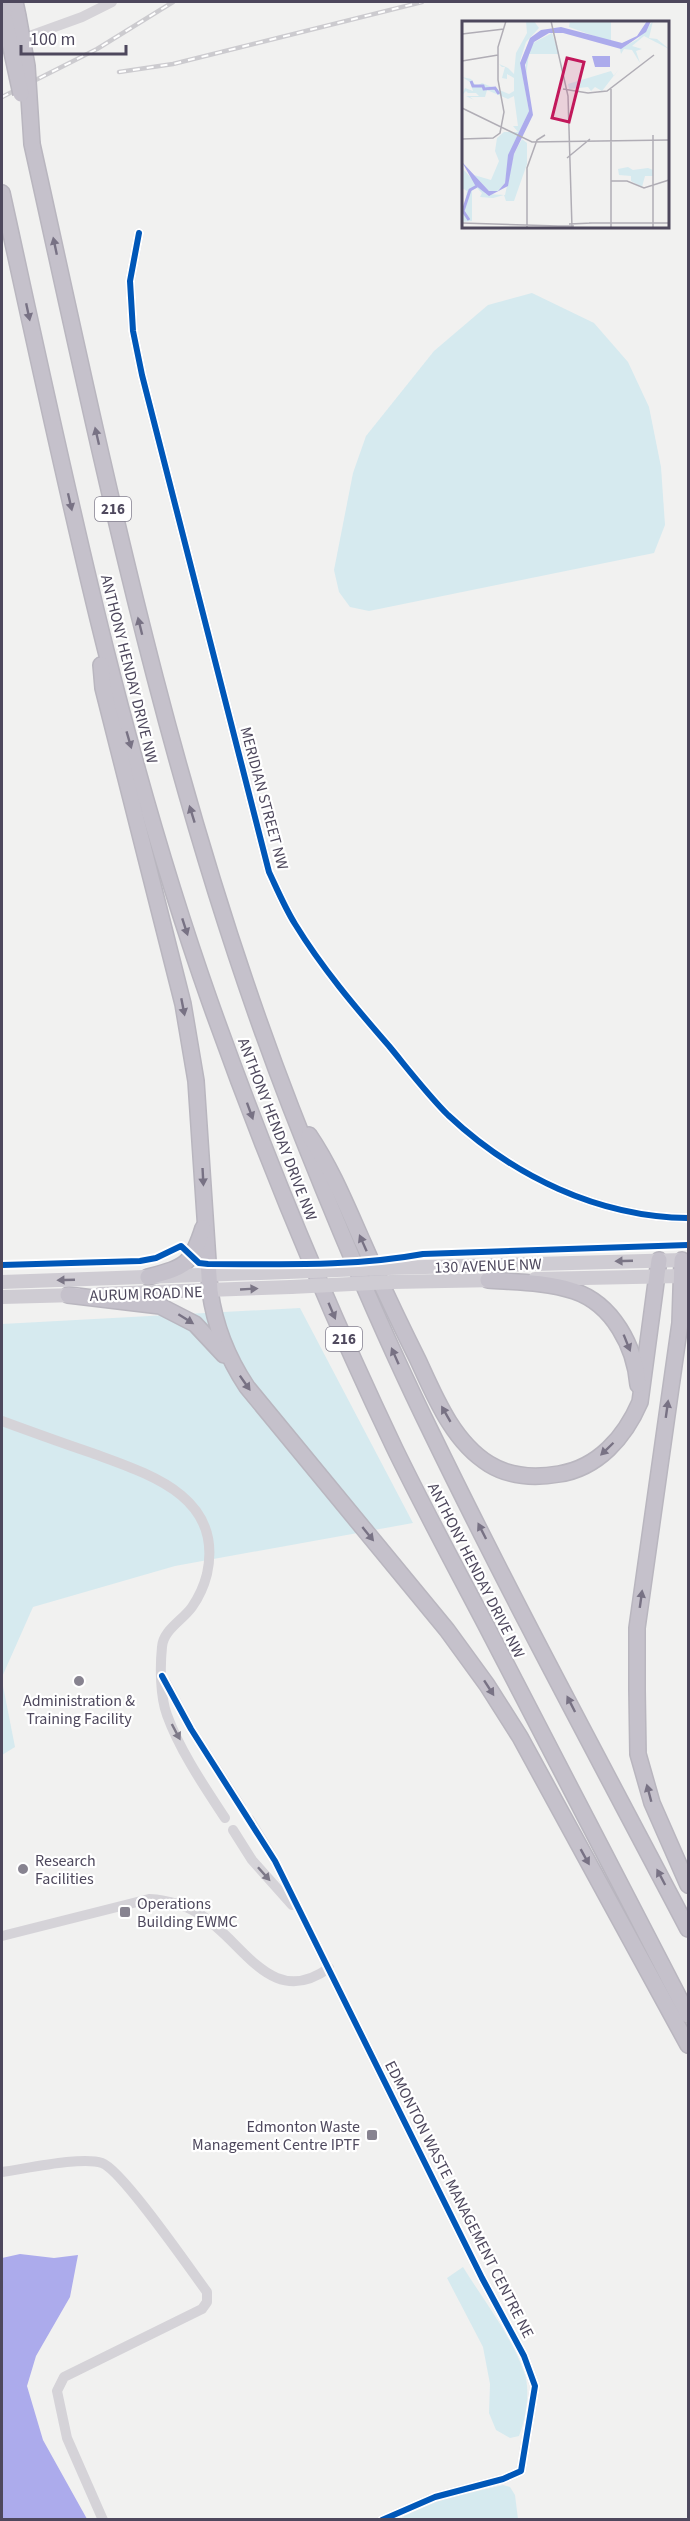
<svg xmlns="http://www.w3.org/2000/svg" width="690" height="2521" font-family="'Source Sans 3',sans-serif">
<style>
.green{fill:#d6eaef}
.water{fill:#acabec}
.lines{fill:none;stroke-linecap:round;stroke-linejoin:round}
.highway-casing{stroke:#b9b6bf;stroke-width:18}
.minor{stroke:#d5d3d8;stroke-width:10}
.major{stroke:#cfccd3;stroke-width:14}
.highway{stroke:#c5c1cb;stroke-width:15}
.rail-casing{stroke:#cccbcf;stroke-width:4.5}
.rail{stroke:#fff;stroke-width:2;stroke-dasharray:7;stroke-linecap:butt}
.highway-bridge-casing{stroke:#b9b6bf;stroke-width:18;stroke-linecap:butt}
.major-bridge{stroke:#cfccd3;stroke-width:14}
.highway-bridge{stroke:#c5c1cb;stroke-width:15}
.cycleway-casing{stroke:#fff;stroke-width:10}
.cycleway{stroke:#0057b8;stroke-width:6}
.oneway{fill:#787284}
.oneway2{fill:#7b7686}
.oneway3{fill:#7d7988}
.poi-dot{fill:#878390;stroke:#fff;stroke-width:2}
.labels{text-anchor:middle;stroke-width:4.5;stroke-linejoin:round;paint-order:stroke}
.shield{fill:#fff;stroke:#837f8e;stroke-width:1.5}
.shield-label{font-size:15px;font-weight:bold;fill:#4e485d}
.street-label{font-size:16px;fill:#4e485d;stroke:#fff}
.poi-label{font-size:16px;fill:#4e485d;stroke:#fff;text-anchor:start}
.inset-river{fill:none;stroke:#acabec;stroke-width:3}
.inset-road{fill:none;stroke:#b0adb5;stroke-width:1.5}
.view{fill:#c2185b;fill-opacity:0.15;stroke:#c2185b;stroke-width:3}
.inset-edge{fill:none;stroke:#4e485d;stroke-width:3}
</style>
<rect width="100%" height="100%" fill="#f1f1f0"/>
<g class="green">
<path d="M532,293L594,323L628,362L649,407L661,467L665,525L654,553L369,611L350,607L339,592L334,570L353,473L366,436L434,351L488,305Z"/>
<path d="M300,1308L413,1523L175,1566L33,1607L2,1677V1324Z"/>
<path d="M2,1681L15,1747L2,1755Z"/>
<path d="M463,2267C484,2301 511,2335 524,2372C531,2389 526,2419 519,2436L510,2438L496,2430L489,2413L490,2384L483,2347L447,2278Z"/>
<path d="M503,2485L510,2487L515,2495L518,2519L399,2520C424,2500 472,2493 503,2485Z"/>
</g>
<path class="water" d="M20,2254L54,2258L78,2255L70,2297L36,2356L27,2386L43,2440L87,2519H2V2258Z"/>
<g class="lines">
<g class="highway-casing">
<g id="highway">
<path d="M15,2L18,16"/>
<path d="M2,4L5,20"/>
<path d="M32,144C104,469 170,796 291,1108C334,1218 380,1328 432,1434C513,1601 602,1765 688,1929"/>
<path d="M2,193C62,465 117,739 210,1002C264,1154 325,1302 394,1447C424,1509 457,1570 489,1631C555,1759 622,1887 688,2015"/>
<path d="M101,665L103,688L183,1004L196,1081L210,1291C215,1327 227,1357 247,1387L447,1630L487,1685L520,1737L688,2045"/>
<path d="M309,1135C332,1169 347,1207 364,1245C381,1284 399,1322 418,1360C435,1397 453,1442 489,1464C510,1477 536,1478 559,1474C598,1468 625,1437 640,1402L659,1260"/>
<path d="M682,1260L680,1323L637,1628V1690L638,1754L652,1803L688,1885"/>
<path d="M148,1277C185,1267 191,1266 203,1228"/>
<path d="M488,1280C516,1282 547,1282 574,1291C613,1304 635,1347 638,1385"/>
<path d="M68,1295L160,1306L195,1324L224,1355"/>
</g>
</g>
<g class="minor">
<path d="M2,46L82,17L112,2"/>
<path d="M139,233L130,281L133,331L142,375L269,872C277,889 285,908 295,924C322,968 355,1007 389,1046C408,1069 427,1094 448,1115C513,1176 598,1217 688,1218"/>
<path d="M2,1421C32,1432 62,1443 92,1453C149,1474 224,1496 207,1574C204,1586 199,1597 192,1607C183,1620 163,1630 162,1647C160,1666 160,1696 167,1715C180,1751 204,1786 225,1818"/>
<path d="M165,1681L191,1729L241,1807"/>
<path d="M249,1819L275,1861L482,2278L524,2356L535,2386L521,2471L503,2479L435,2497L382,2520"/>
<path d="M233,1830L252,1860L292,1905"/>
<path d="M2,1936L149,1899C168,1900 184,1904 201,1915C244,1942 271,2010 329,1968"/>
<path d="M2,2172C25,2169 82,2156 102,2163C122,2170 190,2269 207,2292V2302L202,2309L64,2377L57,2391L67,2438L103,2520"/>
</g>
<g class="major">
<path d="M387,1268L682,1260"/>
<path d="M535,1279L682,1276"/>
<path d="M2,1282L287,1272"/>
<path d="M392,1282L498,1280"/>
<path d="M100,1294L291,1287"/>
<path d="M2,1297L77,1295"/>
</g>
<use href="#highway" class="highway"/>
<g class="rail-casing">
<g id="rail">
<path d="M119,72L173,64L422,2"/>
<path d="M2,97L97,49L173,2"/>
</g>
</g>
<use href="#rail" class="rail"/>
<g class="highway-bridge-casing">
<g id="highway-bridge">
<path d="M18,16L27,66L32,144"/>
<path d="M5,20L21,94"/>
</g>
</g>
<g class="major-bridge">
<path d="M287,1272L387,1268"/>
<path d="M291,1287L392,1282"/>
</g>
<use href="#highway-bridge" class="highway-bridge"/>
<g class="cycleway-casing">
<g id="cycleway">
<path d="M139,233L130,281L133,331L142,375L269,872C277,889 285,908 295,924C322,968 355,1007 389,1046C408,1069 427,1094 448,1115C513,1176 598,1217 688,1218"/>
<path d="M2,1265L140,1261L156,1258L181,1246L199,1263L208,1264C279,1264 353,1267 423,1254L688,1245"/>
<path d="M162,1676L191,1729L275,1861L482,2278L524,2356L535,2386L521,2471L503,2479L435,2497L382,2520"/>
</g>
</g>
<use href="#cycleway" class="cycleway"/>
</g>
<defs><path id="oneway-solid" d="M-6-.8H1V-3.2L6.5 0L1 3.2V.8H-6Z" transform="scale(1.5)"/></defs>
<g class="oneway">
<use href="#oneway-solid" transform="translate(55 246) rotate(-102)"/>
<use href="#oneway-solid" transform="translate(28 312) rotate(78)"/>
<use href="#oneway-solid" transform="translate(97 436) rotate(-103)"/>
<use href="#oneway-solid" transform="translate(70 502) rotate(77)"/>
<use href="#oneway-solid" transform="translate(140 626) rotate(-104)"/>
<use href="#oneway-solid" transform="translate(129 740) rotate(74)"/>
<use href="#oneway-solid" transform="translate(192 814) rotate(-107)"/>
<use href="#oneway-solid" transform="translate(185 927) rotate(72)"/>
<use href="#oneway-solid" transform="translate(183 1007) rotate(79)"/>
<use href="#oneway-solid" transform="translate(250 1111) rotate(70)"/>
<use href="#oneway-solid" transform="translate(203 1177) rotate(87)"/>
<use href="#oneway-solid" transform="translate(363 1243) rotate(-114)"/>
<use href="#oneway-solid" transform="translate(332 1311) rotate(67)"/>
<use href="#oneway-solid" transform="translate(186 1319) rotate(32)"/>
<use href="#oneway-solid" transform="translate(627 1343) rotate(68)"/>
<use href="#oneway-solid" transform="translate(395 1356) rotate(-114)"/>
<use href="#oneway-solid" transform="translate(245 1383) rotate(55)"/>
<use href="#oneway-solid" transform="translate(667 1409) rotate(-82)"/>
<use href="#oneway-solid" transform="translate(446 1414) rotate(-120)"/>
<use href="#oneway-solid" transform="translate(607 1449) rotate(136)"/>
<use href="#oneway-solid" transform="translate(482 1531) rotate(-117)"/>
<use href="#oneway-solid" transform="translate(368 1534) rotate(51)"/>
<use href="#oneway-solid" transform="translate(641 1599) rotate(-82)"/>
<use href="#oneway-solid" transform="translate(489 1688) rotate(57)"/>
<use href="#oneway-solid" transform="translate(571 1704) rotate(-117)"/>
<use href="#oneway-solid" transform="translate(649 1793) rotate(-105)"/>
<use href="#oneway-solid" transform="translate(585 1857) rotate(61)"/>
<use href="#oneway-solid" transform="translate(661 1877) rotate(-118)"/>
</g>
<g class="oneway2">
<use href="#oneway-solid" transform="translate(624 1261) rotate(178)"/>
<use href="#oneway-solid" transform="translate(66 1280) rotate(178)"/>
<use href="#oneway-solid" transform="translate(249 1289) rotate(-3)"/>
</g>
<g class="oneway3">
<use href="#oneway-solid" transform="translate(176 1732) rotate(62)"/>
<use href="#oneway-solid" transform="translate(264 1874) rotate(48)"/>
</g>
<g class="poi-dot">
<circle cx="79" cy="1681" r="6"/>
<circle cx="23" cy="1869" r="6"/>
<rect x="119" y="1906" width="12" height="12" rx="3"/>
<rect x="366" y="2129" width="12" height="12" rx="3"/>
</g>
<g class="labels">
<g class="shield">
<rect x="95" y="497" width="36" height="24" rx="4.5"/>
<rect x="326" y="1327" width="36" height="24" rx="4.5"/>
</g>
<g class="shield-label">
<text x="113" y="514">216</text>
<text x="344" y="1344">216</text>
</g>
<g class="street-label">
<text transform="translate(130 669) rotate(76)" y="6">ANTHONY HENDAY DRIVE NW</text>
<text transform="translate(265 798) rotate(75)" y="6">MERIDIAN STREET NW</text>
<text transform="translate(278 1129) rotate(69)" y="6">ANTHONY HENDAY DRIVE NW</text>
<text transform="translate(488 1265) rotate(-2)" y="6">130 AVENUE NW</text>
<text transform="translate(146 1293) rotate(-2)" y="6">AURUM ROAD NE</text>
<text transform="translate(477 1570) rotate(63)" y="6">ANTHONY HENDAY DRIVE NW</text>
<text transform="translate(460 2199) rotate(63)" y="6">EDMONTON WASTE MANAGEMENT CENTRE NE</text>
</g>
<g class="poi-label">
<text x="79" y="1706" text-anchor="middle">Administration &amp;<tspan x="79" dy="18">Training Facility</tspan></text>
<text x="35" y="1866">Research<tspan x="35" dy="18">Facilities</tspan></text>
<text x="137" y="1909">Operations<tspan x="137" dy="18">Building EWMC</tspan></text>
<text x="360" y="2132" text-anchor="end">Edmonton Waste<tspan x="360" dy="18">Management Centre IPTF</tspan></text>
</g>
</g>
<g transform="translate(462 21)">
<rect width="207" height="207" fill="#f1f1f0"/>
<path d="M64,0H72L77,7L64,21L58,40L67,90L47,133L43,162L36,170H27L12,154L29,159L37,140L33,130L35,117L42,111H56L51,105H56L52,75L46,78L25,69L23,76H8L12,79L4,75H17L14,72H6L4,70L0,74L3,67L11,70L8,61L0,56L9,58L14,65L20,62L47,73L52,70V57L45,53V58L40,57L43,46H40L37,43L46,47L52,53L54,32L65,12ZM108,0H149V21L107,6ZM191,0L187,17L195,18L207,28L182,15L170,25L180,28L174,30L178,42L170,29L162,28L159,33L158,28L176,18ZM90,12L97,33H67L64,54V36L71,22ZM157,48L140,70L133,66L129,70L126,66L107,68L106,63L149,50L152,55ZM60,118L65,122V143L52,180H44L42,174L31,177L18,176L20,172L15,167L10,169V200L0,201L5,170L0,167V147L24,173L43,174L52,133ZM166,146L171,149L186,147L191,149V155H183L180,166L169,160V155L157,154L156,148Z" fill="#d6eaef"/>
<path d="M185,0H189L184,11L159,28L101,12H87L72,21L63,44L71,94L52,133L46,165L27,175L13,164L0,141L27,170H36L43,162L46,134L67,90L58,42L68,17L79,9L99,6L160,22L175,15ZM130,35H148V46H133Z" fill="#acabec"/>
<path class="inset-river" d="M9,60L11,65H21L22,68L33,67L37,73M7,199L1,190L8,169L15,165"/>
<path class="inset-road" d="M89,0L106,75L110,207M0,13L42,8M0,40L36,34M101,68L126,72L145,70L192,34M149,68V207M0,87L70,121L207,119M0,118L31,117L38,112L42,91L36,59V26L44,0M105,137L128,118M149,160H165L182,167L207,159M0,202L96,205M127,202H207M107,203L130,202M92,205H112M65,207V147L75,119L83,114M191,207V114"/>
<path class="view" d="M105,37L122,41L107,101L90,97Z"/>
<rect width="207" height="207" class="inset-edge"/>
</g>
<rect width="690" height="2521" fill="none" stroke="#4e485d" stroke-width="6"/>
<path d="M21 45v9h105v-9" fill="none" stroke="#4e485d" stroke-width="3"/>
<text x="30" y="45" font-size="18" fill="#4e485d" stroke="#ffffff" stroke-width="4.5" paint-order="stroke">100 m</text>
</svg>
